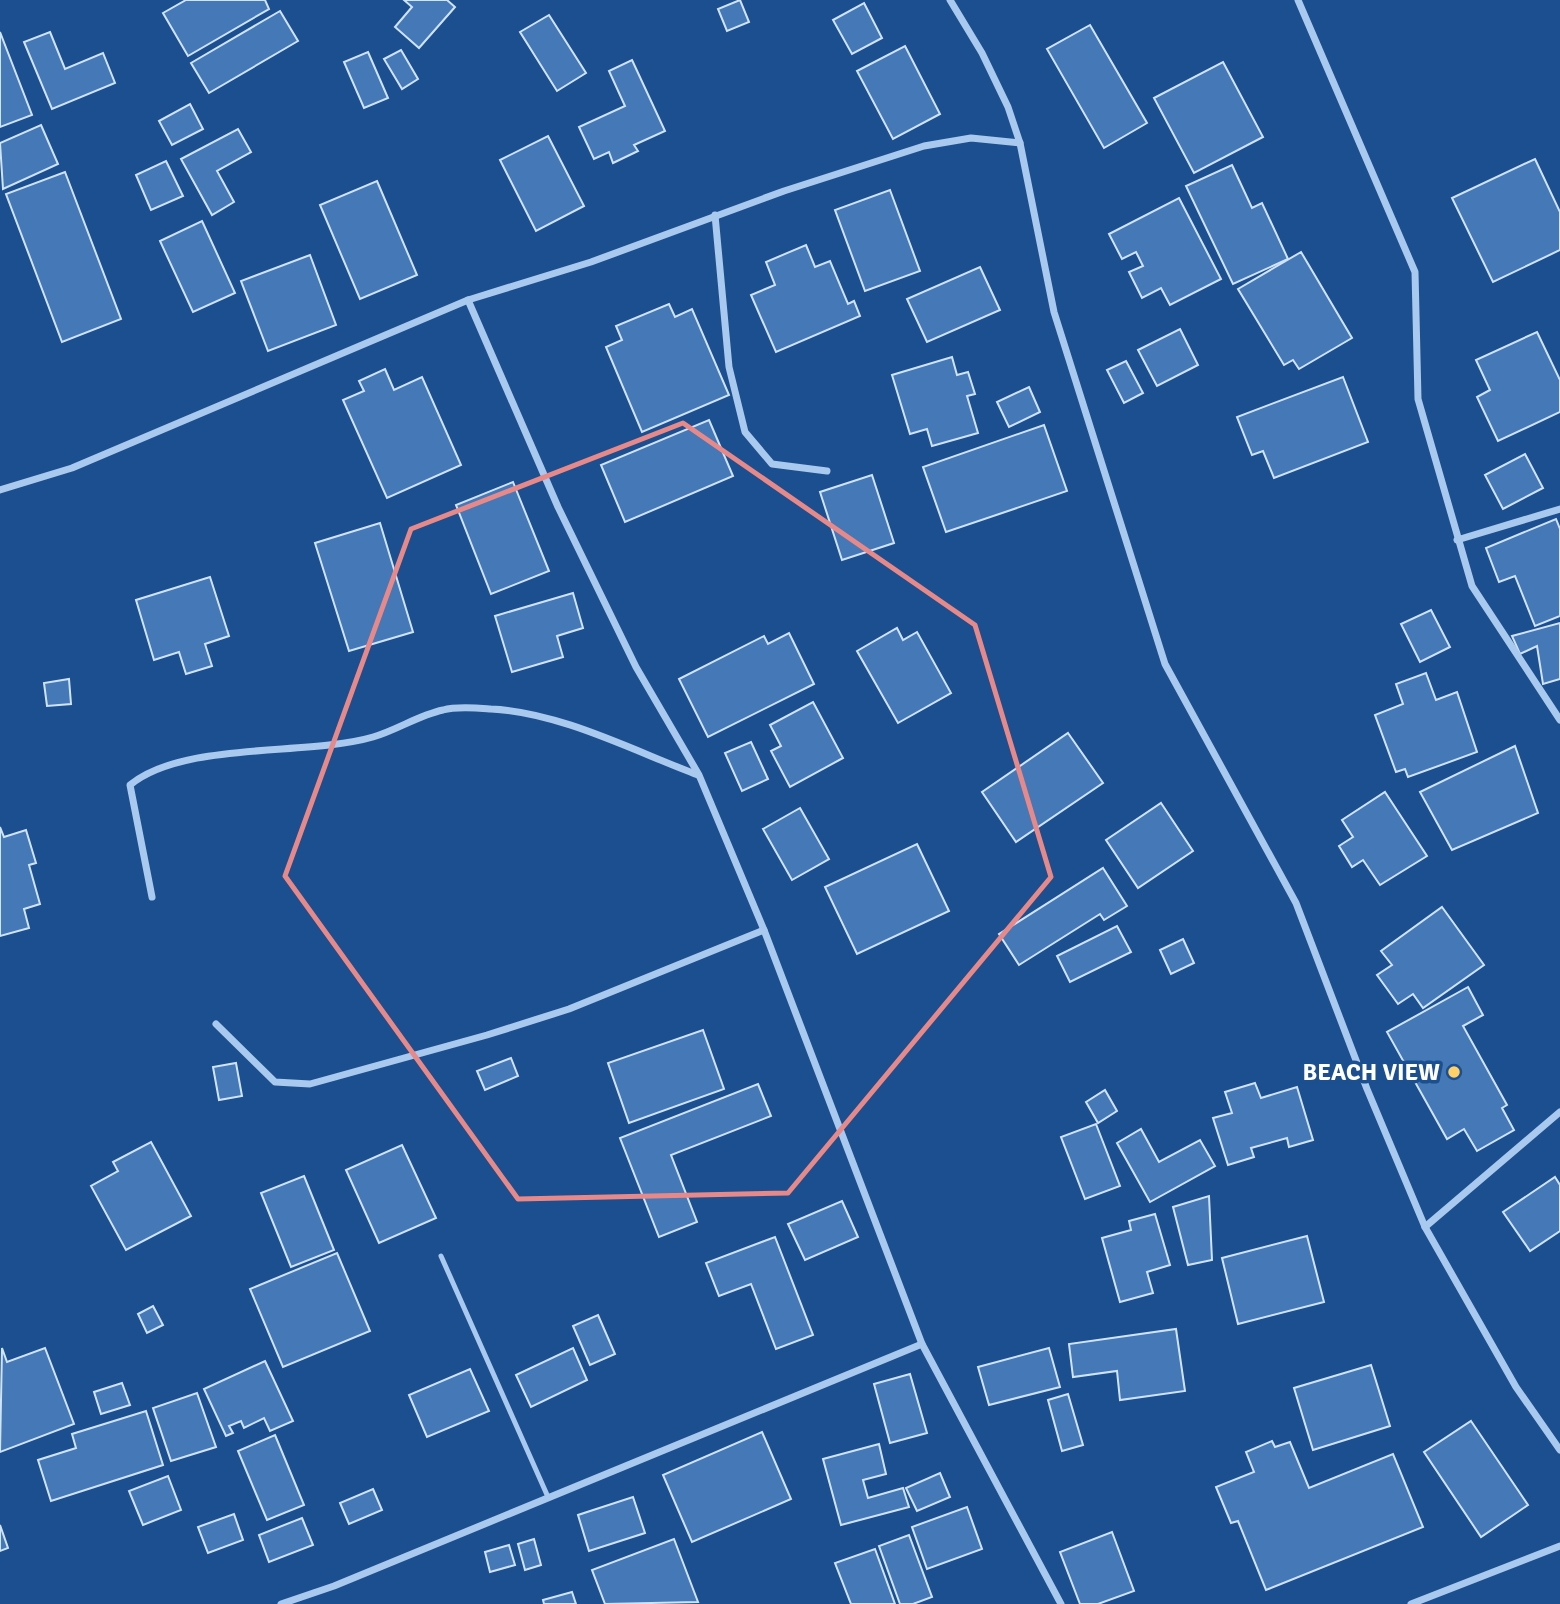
<svg xmlns="http://www.w3.org/2000/svg" width="1560" height="1604" font-family="Signika,sans-serif">
<style>
.building{fill:#4478b7;stroke:#cfe3fa;stroke-width:2}
.lines{fill:none;stroke-linecap:round;stroke-linejoin:round}
.lane{stroke:#a9c9ee;stroke-width:5}
.street{stroke:#a9c9ee;stroke-width:7}
.marked{fill:none;stroke:#e88989;stroke-width:5;stroke-linejoin:round}
.poi-dot{fill:#ffd166;stroke:#1b4f8f;stroke-width:2.5}
.labels{text-anchor:middle;stroke-width:7;stroke-linejoin:round;paint-order:stroke}
.poi-label{font-size:24px;font-weight:bold;fill:#fff;stroke:#1b4f8f;text-anchor:end}
</style>
<rect width="100%" height="100%" fill="#1b4f8f"/>
<g class="building">
<path d="M186,0H265L269,9L188,56L163,13Z"/>
<path d="M404,0H447L455,7L419,48L395,27L412,7Z"/>
<path d="M740,0L749,22L727,31L718,9Z"/>
<path d="M864,3L882,38L852,54L833,20Z"/>
<path d="M280,11L298,41L209,93L191,63Z"/>
<path d="M549,15L586,73L557,91L520,32Z"/>
<path d="M1090,25L1147,123L1104,148L1047,49Z"/>
<path d="M0,32L32,115L0,127Z"/>
<path d="M50,32L65,69L103,53L115,83L52,109L24,42Z"/>
<path d="M905,46L940,114L893,139L857,71Z"/>
<path d="M401,50L418,79L402,89L384,59Z"/>
<path d="M368,52L388,98L364,108L344,62Z"/>
<path d="M632,60L665,131L634,145L638,151L613,163L609,152L594,159L579,127L625,106L609,71Z"/>
<path d="M1223,62L1263,137L1194,173L1154,98Z"/>
<path d="M190,104L203,129L172,145L159,121Z"/>
<path d="M41,125L58,164L3,189L0,143Z"/>
<path d="M238,129L251,152L217,171L234,202L212,215L181,159Z"/>
<path d="M548,136L584,206L536,231L500,160Z"/>
<path d="M1535,159L1560,212V250L1493,282L1452,198Z"/>
<path d="M166,161L183,196L151,210L136,175Z"/>
<path d="M1232,165L1252,208L1262,203L1288,259L1233,284L1186,186Z"/>
<path d="M65,172L121,319L62,342L6,194Z"/>
<path d="M377,181L417,275L360,299L320,205Z"/>
<path d="M890,190L920,271L865,291L835,210Z"/>
<path d="M1179,198L1221,279L1170,305L1161,288L1142,298L1129,272L1143,266L1136,252L1122,259L1109,234Z"/>
<path d="M202,221L235,293L193,312L160,241Z"/>
<path d="M806,245L815,267L830,261L848,304L854,301L860,316L776,352L751,295L775,285L766,262Z"/>
<path d="M1301,252L1352,338L1299,369L1293,360L1284,365L1238,289Z"/>
<path d="M310,255L336,325L268,351L241,281Z"/>
<path d="M980,267L1000,310L927,342L907,299Z"/>
<path d="M669,304L675,317L692,309L729,395L642,432L606,347L622,340L616,326Z"/>
<path d="M1180,329L1198,365L1157,386L1138,350Z"/>
<path d="M1537,332L1560,380V412L1498,441L1477,397L1490,390L1476,360Z"/>
<path d="M952,357L957,375L968,372L975,394L967,396L978,433L932,446L927,429L910,434L892,375Z"/>
<path d="M1126,361L1143,393L1124,403L1107,370Z"/>
<path d="M385,369L394,390L422,377L461,465L387,498L343,400L364,391L359,381Z"/>
<path d="M1343,377L1368,442L1274,478L1263,451L1252,455L1237,417Z"/>
<path d="M1029,387L1040,412L1009,427L997,402Z"/>
<path d="M709,420L733,476L625,522L601,465Z"/>
<path d="M1044,425L1067,491L946,532L923,467Z"/>
<path d="M1525,454L1543,488L1503,509L1485,475Z"/>
<path d="M872,475L894,543L842,560L820,492Z"/>
<path d="M513,482L549,571L491,594L456,505Z"/>
<path d="M1556,519L1560,529V616L1535,626L1515,576L1499,582L1486,548Z"/>
<path d="M380,523L413,632L349,651L315,543Z"/>
<path d="M210,577L229,636L205,644L212,666L186,674L179,652L154,660L136,600Z"/>
<path d="M573,593L583,628L557,636L563,657L512,672L495,616Z"/>
<path d="M1431,610L1450,647L1420,662L1401,624Z"/>
<path d="M1560,623V679L1543,684L1537,646L1520,654L1512,636Z"/>
<path d="M897,628L903,640L917,632L951,693L898,723L857,651Z"/>
<path d="M789,633L814,684L708,737L679,679L764,636L768,644Z"/>
<path d="M1426,673L1436,700L1457,692L1477,752L1408,777L1405,769L1396,772L1375,715L1403,704L1396,684Z"/>
<path d="M69,679L71,704L47,706L44,683Z"/>
<path d="M813,702L843,758L790,787L771,751L781,746L770,725Z"/>
<path d="M1068,733L1103,783L1016,842L982,792Z"/>
<path d="M751,742L768,779L742,791L725,753Z"/>
<path d="M1515,746L1538,813L1452,850L1420,792Z"/>
<path d="M1385,792L1427,856L1380,885L1363,860L1352,867L1339,846L1353,837L1342,820Z"/>
<path d="M1161,803L1193,851L1138,888L1106,840Z"/>
<path d="M800,808L829,859L792,880L763,829Z"/>
<path d="M0,827L4,837L26,830L36,863L29,865L40,904L24,909L29,928L0,936Z"/>
<path d="M917,844L949,911L857,954L825,887Z"/>
<path d="M1103,868L1127,906L1104,920L1100,914L1019,965L999,934Z"/>
<path d="M1442,907L1484,965L1423,1008L1413,994L1398,1004L1377,975L1392,965L1381,951Z"/>
<path d="M1117,926L1131,952L1070,982L1057,956Z"/>
<path d="M1183,939L1194,963L1171,974L1160,950Z"/>
<path d="M1468,987L1483,1015L1463,1026L1507,1105L1502,1108L1514,1130L1477,1151L1464,1129L1447,1139L1387,1032Z"/>
<path d="M703,1030L724,1089L629,1123L608,1063Z"/>
<path d="M511,1058L518,1076L485,1090L477,1071Z"/>
<path d="M236,1063L242,1096L219,1100L213,1067Z"/>
<path d="M1255,1083L1261,1098L1297,1087L1313,1140L1289,1147L1287,1138L1251,1148L1254,1157L1228,1165L1213,1118L1232,1113L1225,1092Z"/>
<path d="M758,1084L771,1116L671,1155L697,1222L659,1237L620,1138Z"/>
<path d="M1105,1090L1117,1111L1098,1123L1086,1102Z"/>
<path d="M1096,1124L1120,1186L1085,1199L1061,1137Z"/>
<path d="M1141,1129L1159,1162L1200,1140L1215,1166L1150,1202L1117,1143Z"/>
<path d="M151,1142L191,1216L126,1250L91,1186L118,1171L113,1162Z"/>
<path d="M402,1145L436,1218L379,1243L346,1170Z"/>
<path d="M304,1176L334,1250L291,1267L261,1193Z"/>
<path d="M1555,1177L1560,1185V1231L1530,1251L1503,1212Z"/>
<path d="M1209,1196L1212,1260L1188,1265L1173,1207Z"/>
<path d="M842,1201L858,1237L805,1260L788,1224Z"/>
<path d="M1155,1214L1170,1265L1147,1272L1153,1293L1120,1302L1102,1238L1131,1230L1129,1221Z"/>
<path d="M1307,1236L1324,1302L1238,1324L1222,1258Z"/>
<path d="M775,1237L813,1335L776,1349L751,1284L719,1296L706,1263Z"/>
<path d="M337,1253L370,1331L283,1367L250,1289Z"/>
<path d="M153,1306L163,1325L147,1333L138,1314Z"/>
<path d="M598,1315L615,1354L590,1365L573,1326Z"/>
<path d="M1176,1329L1185,1391L1120,1400L1117,1371L1073,1377L1069,1344Z"/>
<path d="M2,1348L7,1362L45,1348L74,1424L0,1452Z"/>
<path d="M573,1348L587,1380L531,1407L516,1375Z"/>
<path d="M1049,1348L1060,1387L989,1405L978,1367Z"/>
<path d="M265,1361L293,1421L270,1431L264,1418L244,1428L241,1421L229,1426L233,1433L226,1436L204,1389Z"/>
<path d="M1371,1365L1390,1426L1313,1450L1294,1388Z"/>
<path d="M470,1369L489,1411L427,1437L409,1395Z"/>
<path d="M910,1374L927,1433L890,1443L874,1384Z"/>
<path d="M122,1383L130,1405L101,1414L94,1392Z"/>
<path d="M197,1393L216,1447L171,1461L153,1408Z"/>
<path d="M1068,1394L1083,1445L1062,1451L1048,1400Z"/>
<path d="M146,1411L163,1465L51,1501L38,1460L76,1448L72,1434Z"/>
<path d="M1471,1421L1528,1505L1481,1537L1424,1452Z"/>
<path d="M762,1432L791,1499L692,1542L663,1475Z"/>
<path d="M275,1435L304,1505L267,1520L238,1451Z"/>
<path d="M1272,1441L1275,1447L1290,1442L1309,1488L1393,1454L1423,1527L1266,1590L1238,1521L1231,1523L1216,1487L1254,1472L1246,1452Z"/>
<path d="M879,1444L886,1474L863,1480L868,1498L903,1488L909,1507L841,1525L823,1459Z"/>
<path d="M940,1473L950,1497L917,1511L906,1488Z"/>
<path d="M168,1476L181,1510L143,1525L129,1491Z"/>
<path d="M373,1489L382,1510L349,1524L340,1503Z"/>
<path d="M633,1497L645,1533L589,1551L578,1515Z"/>
<path d="M967,1507L982,1549L927,1569L912,1527Z"/>
<path d="M234,1514L243,1540L208,1553L198,1527Z"/>
<path d="M302,1518L313,1545L269,1562L259,1535Z"/>
<path d="M0,1525L8,1548L0,1551Z"/>
<path d="M1112,1532L1134,1591L1098,1604H1080L1060,1552Z"/>
<path d="M909,1535L932,1597L913,1604H900L879,1546Z"/>
<path d="M534,1539L541,1565L525,1570L518,1544Z"/>
<path d="M674,1539L698,1602L605,1604L592,1570Z"/>
<path d="M509,1545L515,1565L490,1572L485,1552Z"/>
<path d="M875,1549L895,1604H851L835,1563Z"/>
<path d="M572,1592L576,1604H544L543,1600Z"/>
</g>
<g class="lines">
<path class="lane" d="M441,1256L548,1497"/>
<g class="street">
<path d="M950,0L982,53L1008,107L1020,143L1054,312L1165,664L1296,903L1367,1089L1425,1227L1516,1387L1560,1450"/>
<path d="M1298,0L1415,272L1418,399L1472,586L1560,720"/>
<path d="M715,215L729,367L745,432L772,464L827,471"/>
<path d="M468,300L558,507L636,667L699,775L764,930L922,1344L1061,1604"/>
<path d="M0,490L72,468L468,300L591,262L784,191L924,146L971,138L1020,143"/>
<path d="M1457,540L1560,509"/>
<path d="M152,897L130,785C183,741 308,756 373,737C397,730 419,715 443,710C457,706 477,708 491,709C560,712 634,751 698,775"/>
<path d="M216,1024L275,1082L310,1084L487,1035L569,1009L764,930"/>
<path d="M1425,1227L1560,1112"/>
<path d="M281,1604L334,1586L922,1344"/>
<path d="M1411,1604L1560,1546"/>
</g>
</g>
<path class="marked" d="M683,423L975,625L1051,877L788,1193L518,1199L285,876L411,529Z"/>
<circle class="poi-dot" cx="1454" cy="1072" r="7"/>
<g class="labels">
<g class="poi-label">
<text x="1440" y="1080">BEACH VIEW</text>
</g>
</g>
</svg>
